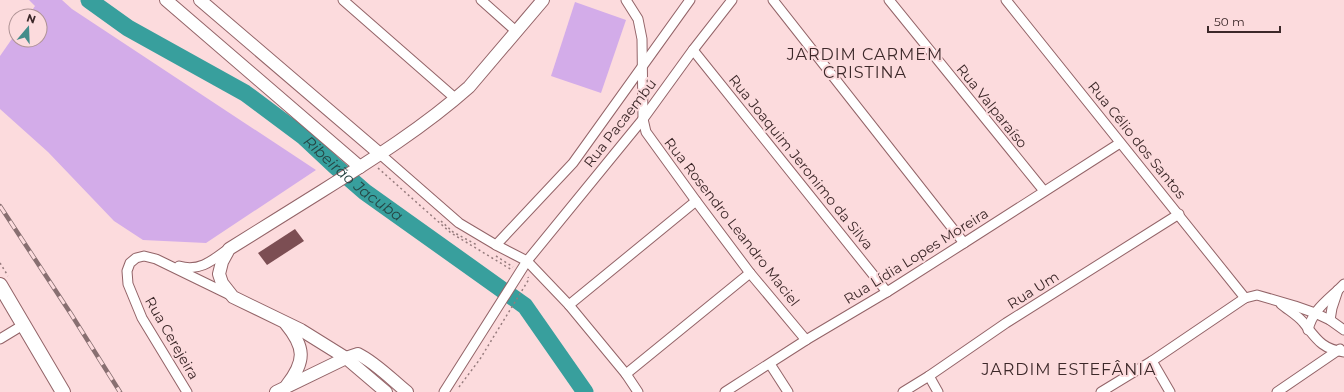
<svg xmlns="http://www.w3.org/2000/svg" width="1344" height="392" font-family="Montserrat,sans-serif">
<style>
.green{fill:#d3ace9}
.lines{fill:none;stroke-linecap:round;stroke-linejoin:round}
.river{stroke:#389f9d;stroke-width:17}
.building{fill:#7c4e53}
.street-casing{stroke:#936468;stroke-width:11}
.secondary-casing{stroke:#936468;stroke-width:14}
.primary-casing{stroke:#936468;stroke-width:16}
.path{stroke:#967b7d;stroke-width:1.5;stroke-dasharray:2 3;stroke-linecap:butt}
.street{stroke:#fff;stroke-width:9}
.secondary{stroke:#fff;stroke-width:12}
.primary{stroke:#fff;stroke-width:14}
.rail-casing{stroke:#886f71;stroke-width:4.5}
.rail{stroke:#fcdbdd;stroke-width:3;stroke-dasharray:9;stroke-linecap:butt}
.labels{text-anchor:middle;stroke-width:4;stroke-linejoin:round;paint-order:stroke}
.street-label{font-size:14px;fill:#3c2829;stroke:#fcdbdd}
.water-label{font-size:15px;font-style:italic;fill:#264544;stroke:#fcdbdd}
.quarter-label{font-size:16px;letter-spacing:1px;fill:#3c2829;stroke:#fcdbdd}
</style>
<rect width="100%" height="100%" fill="#fcdbdd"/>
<g class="green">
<path d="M29,0H62L72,9L316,170L206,243L143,240L114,221L48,152L0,109V56L16,33V40H40V16H28L35,6Z"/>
<path d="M575,2L626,20L601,93L551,76Z"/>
</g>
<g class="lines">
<path class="river" id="s1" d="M89,0L128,28L245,93L304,137L335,166L365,192L525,306L585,392"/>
</g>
<path class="building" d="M295,229L304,241L267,265L258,253Z"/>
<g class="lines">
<g class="street-casing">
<g id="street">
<path d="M343,0L456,99"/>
<path d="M481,0L517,32"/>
<path d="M626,0L638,19L642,39L643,119L646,132L696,201L750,273L806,340"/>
<path d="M773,0L964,243"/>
<path d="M889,0L1044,191"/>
<path d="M1006,0L1245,298"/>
<path d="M693,50L887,292"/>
<path d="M380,154L459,223L496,245L527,261L569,305L626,374L638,392"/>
<path d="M496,245L573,163L690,0"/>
<path d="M179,266C199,272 212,261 228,249"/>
<path d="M1281,304C1288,310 1297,315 1303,322C1316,338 1321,349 1344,352"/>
<path d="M569,305L696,201"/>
<path d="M1330,320L1332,308L1338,290"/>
<path d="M1308,330C1313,308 1330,299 1344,284"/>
<path d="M0,339L23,325"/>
<path d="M1152,361L1170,392"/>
<path d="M770,364L788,392"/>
<path d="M626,374L750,273"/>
<path d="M929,376L938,392"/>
<path d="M187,392L142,318L128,284L127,271L130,263L136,258L144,256L156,259L230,295"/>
<path d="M444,392L527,261L643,119L693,50L732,0"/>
<path d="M725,392L806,340L887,292L964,243L1120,143"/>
<path d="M903,392L929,376L1006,323L1179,214"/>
<path d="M1101,392L1152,361L1245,298L1257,295L1295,306L1315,313L1330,320L1344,330"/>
<path d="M1277,392L1340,349"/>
</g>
</g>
<g class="secondary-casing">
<g id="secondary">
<path d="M166,0L360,167"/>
<path d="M200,0L380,154"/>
<path d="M286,324C305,347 306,361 287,385"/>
<path d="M276,392L346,358L358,354C376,363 391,379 407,392"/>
<path d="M386,392L346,358L301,330L233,297L222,283L219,274L222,262L229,249C260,230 291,210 322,191C373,159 424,127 469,87L543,0"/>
</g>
</g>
<g class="primary-casing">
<path id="primary" d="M0,285L63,392"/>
</g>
<g class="path">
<path d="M378,168L451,233L512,270"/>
<path d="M441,221L453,232L477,245"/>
<path d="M496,256L513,267"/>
<path d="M0,263L8,276"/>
<path d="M459,387L480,359L529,279L528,277"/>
</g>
<use href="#street" class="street"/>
<use href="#secondary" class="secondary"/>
<use href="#primary" class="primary"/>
<g class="rail-casing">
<path id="rail" d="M0,206L71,314L120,392"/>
</g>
<use href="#rail" class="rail"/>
</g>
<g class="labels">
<g class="street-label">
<text transform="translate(992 106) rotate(51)" y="5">Rua Valparaíso</text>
<text transform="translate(620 123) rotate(-52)" y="5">Rua Pacaembú</text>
<text transform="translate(1137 140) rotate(51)" y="5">Rua Célio dos Santos</text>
<text transform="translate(801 162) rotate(51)" y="5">Rua Joaquim Jeronimo da Silva</text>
<text transform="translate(732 222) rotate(52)" y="5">Rua Rosendro Leandro Maciel</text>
<text transform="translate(916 256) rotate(-32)" y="5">Rua Lídia Lopes Moreira</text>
<text transform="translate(1033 290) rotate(-32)" y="5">Rua Um</text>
<text transform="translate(172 338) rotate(60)" y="5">Rua Cerejeira</text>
</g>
<g class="water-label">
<text dy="5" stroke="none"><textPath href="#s1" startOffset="320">Ribeirão Jacuba</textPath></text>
</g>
<g class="quarter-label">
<text x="865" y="60">JARDIM CARMEM<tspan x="865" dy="18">CRISTINA</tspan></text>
<text x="1069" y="375">JARDIM ESTEFÂNIA</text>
</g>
</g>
<g transform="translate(28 28) rotate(19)"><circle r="19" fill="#fcdbdd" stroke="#af9395"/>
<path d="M0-3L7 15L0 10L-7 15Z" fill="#448c8a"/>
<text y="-6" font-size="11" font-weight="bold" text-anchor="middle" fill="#3c2829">N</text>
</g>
<path d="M1208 26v6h72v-6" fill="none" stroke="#3c2829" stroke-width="2"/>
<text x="1214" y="26" font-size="12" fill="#3c2829" stroke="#fcdbdd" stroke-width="3" paint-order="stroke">50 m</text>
</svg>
